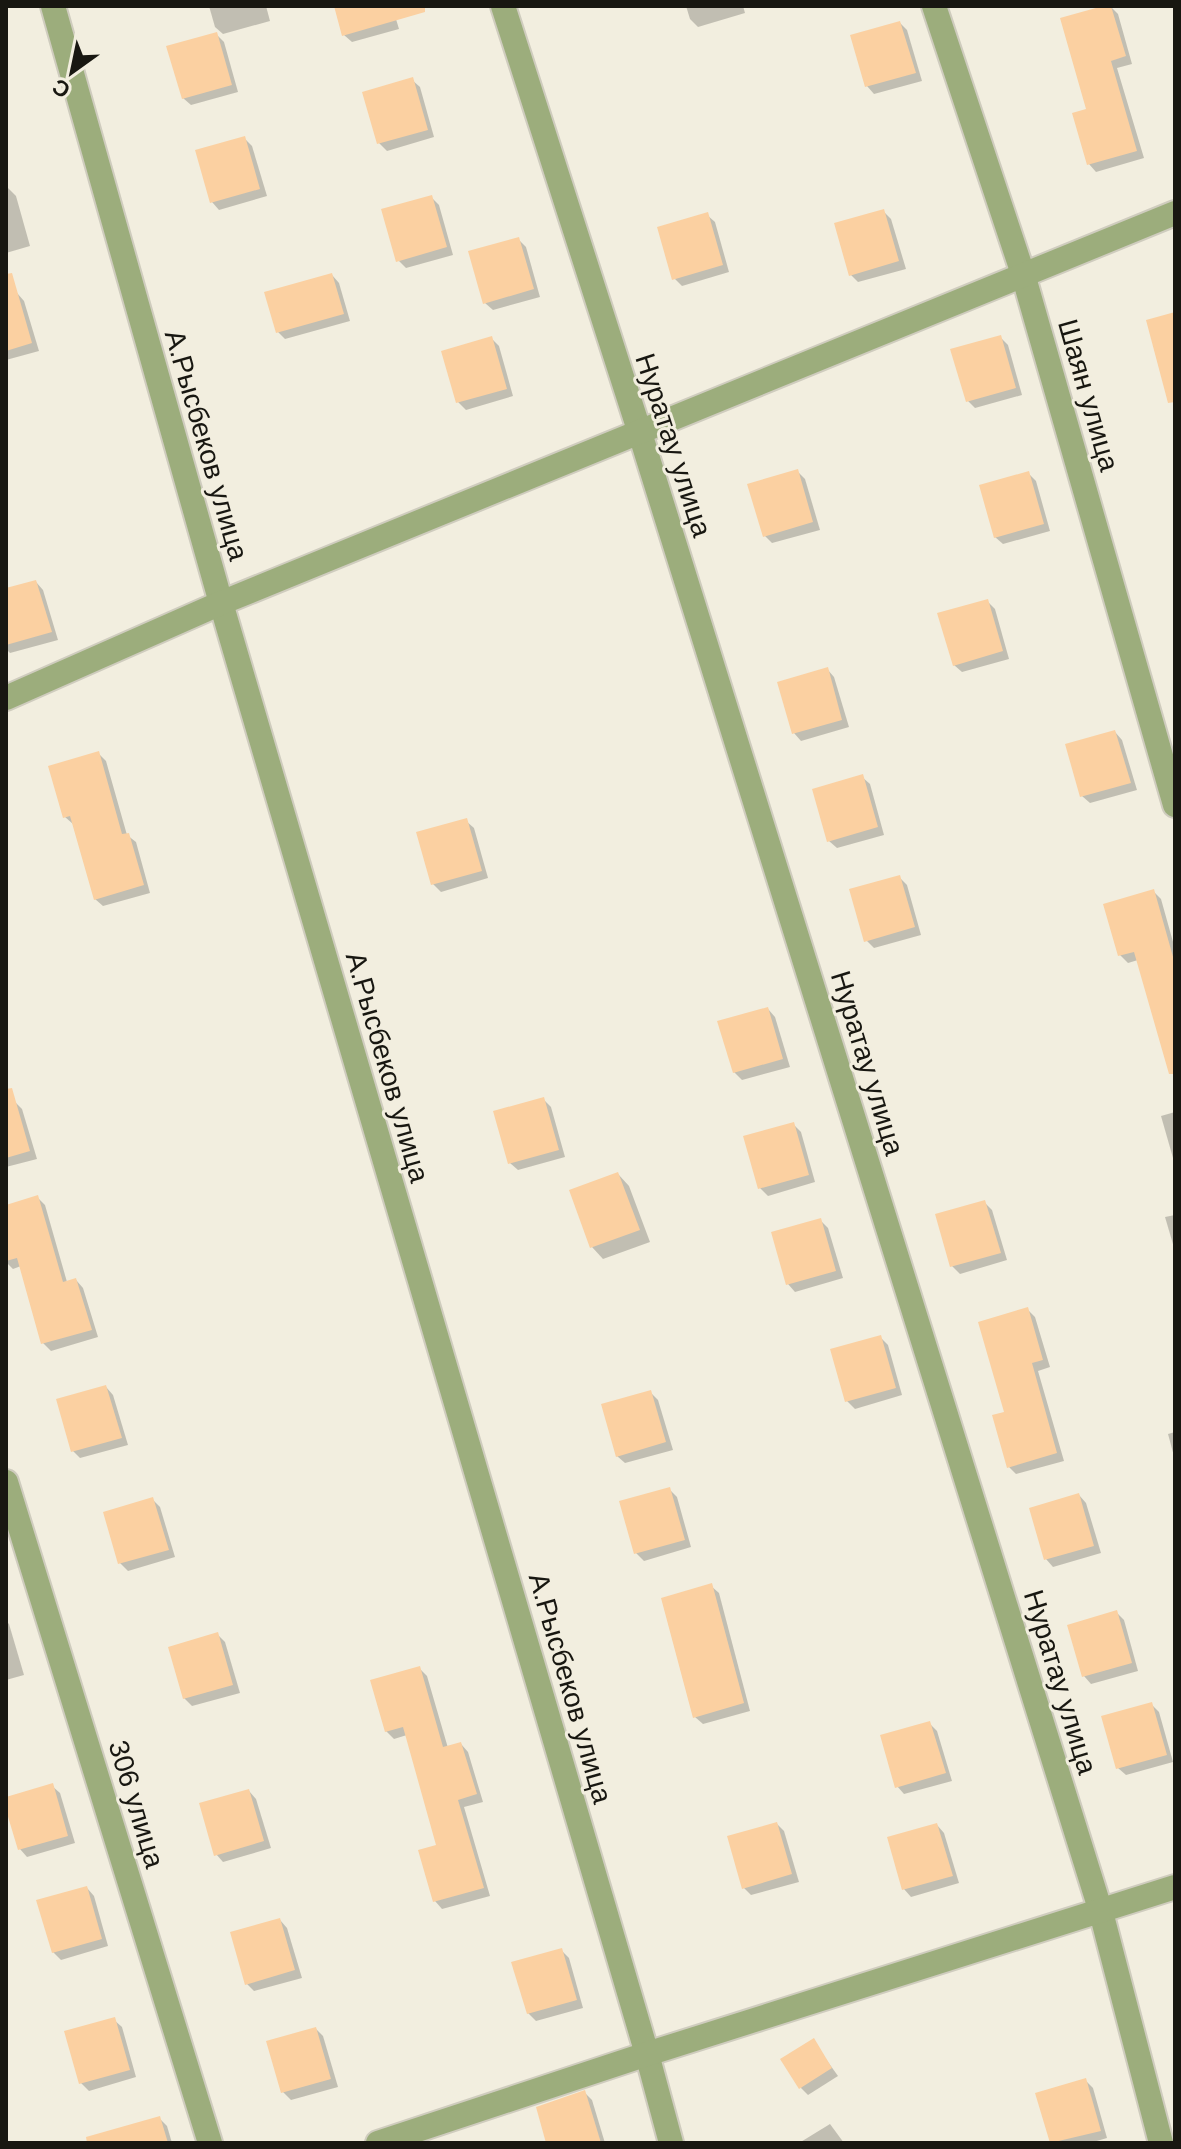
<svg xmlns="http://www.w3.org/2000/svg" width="1181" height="2149" font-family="Arial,sans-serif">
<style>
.shadow{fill:#0003}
.building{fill:#fbd0a1}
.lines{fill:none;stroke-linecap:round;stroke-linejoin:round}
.minor-casing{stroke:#cfccbe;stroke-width:28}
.minor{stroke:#9cad7c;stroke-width:24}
.labels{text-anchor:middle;stroke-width:6;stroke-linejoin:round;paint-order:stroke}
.street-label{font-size:28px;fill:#181711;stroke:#f2eedf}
</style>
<rect width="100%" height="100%" fill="#f2eedf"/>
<g class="shadow">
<path d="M209,6H266L270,21L223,34L215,27Z"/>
<path d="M336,6H392L399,29L352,42L344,35Z"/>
<path d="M686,6H743L745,13L698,27L690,19Z"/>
<path d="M1110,6L1118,14L1132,64L1117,68L1144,158L1096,172L1089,164V110Z"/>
<path d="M900,23L907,30L922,81L874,94L867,86Z"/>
<path d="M216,34L224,42L238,92L191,105L183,98Z"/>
<path d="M412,80L420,87L434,137L387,151L379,143Z"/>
<path d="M245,139L252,146L267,196L219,210L212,202Z"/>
<path d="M8,188L16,196L30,246L6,253V189Z"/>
<path d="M431,197L439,205L453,255L406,268L398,260Z"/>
<path d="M883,211L891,219L906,269L858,282L851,275Z"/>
<path d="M707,215L715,222L729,272L682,286L674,278Z"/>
<path d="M518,239L526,247L540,297L493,310L485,303Z"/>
<path d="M332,275L339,283L350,321L285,339L278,332Z"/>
<path d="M17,293L24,301L39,351L6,360V296Z"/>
<path d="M1000,337L1008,345L1022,395L975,408L967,400Z"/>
<path d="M491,338L499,346L513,396L466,410L458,402Z"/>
<path d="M798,472L805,479L820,530L772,543L765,536Z"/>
<path d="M1028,473L1036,481L1050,531L1003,544L995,537Z"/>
<path d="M36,582L43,590L58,640L10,653L6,649V591Z"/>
<path d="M987,601L995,609L1009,659L962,672L954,665Z"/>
<path d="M827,669L834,677L849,727L801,741L794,733Z"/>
<path d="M1115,732L1122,740L1137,790L1090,803L1082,796Z"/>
<path d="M98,753L106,761L127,835L136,842L150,893L103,906L95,899L73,824L65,817Z"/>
<path d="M862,777L870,784L884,835L837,848L829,841Z"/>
<path d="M466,821L474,828L488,878L441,892L433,884Z"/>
<path d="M899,877L907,885L921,935L874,948L866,940Z"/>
<path d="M1153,891L1161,899L1175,949V1045L1138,960L1128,963L1120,955Z"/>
<path d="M768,1009L775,1017L790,1067L742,1080L734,1072Z"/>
<path d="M543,1099L551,1107L565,1157L518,1170L510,1163Z"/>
<path d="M14,1101L22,1109L37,1159L6,1167V1104Z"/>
<path d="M1175,1112V1165L1161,1116Z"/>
<path d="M793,1124L801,1132L815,1182L768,1196L760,1188Z"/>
<path d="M618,1174L629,1186L650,1242L603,1259L592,1247Z"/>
<path d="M38,1198L45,1205L67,1282L76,1280L83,1288L98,1337L51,1351L43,1343L21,1266L13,1269L6,1262V1207Z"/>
<path d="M985,1203L992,1210L1007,1260L960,1274L952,1266Z"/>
<path d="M1175,1215V1251L1165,1217Z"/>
<path d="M821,1221L828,1228L843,1278L795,1292L788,1284Z"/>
<path d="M1028,1310L1035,1317L1050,1367L1038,1371L1064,1461L1016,1474L1009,1467L1006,1413Z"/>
<path d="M880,1337L888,1345L902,1395L855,1409L847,1401Z"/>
<path d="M106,1387L113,1395L128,1445L80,1458L73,1451Z"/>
<path d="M650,1392L658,1400L673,1450L625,1463L617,1456Z"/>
<path d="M1175,1432V1460L1168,1434Z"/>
<path d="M669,1489L677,1497L691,1547L644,1561L636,1553Z"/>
<path d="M1079,1495L1086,1503L1101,1553L1053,1567L1046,1559Z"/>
<path d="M153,1500L160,1507L175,1557L128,1571L120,1563Z"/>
<path d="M711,1586L719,1593L750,1711L703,1724L695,1717Z"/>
<path d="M1117,1613L1124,1620L1138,1671L1091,1684L1084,1676Z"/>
<path d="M6,1621L9,1624L24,1675L6,1680Z"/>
<path d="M218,1635L225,1642L240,1693L192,1706L184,1698Z"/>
<path d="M419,1668L427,1676L448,1748L461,1744L468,1752L483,1802L464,1807L490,1896L442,1909L435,1901L439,1846L407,1735L394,1739L386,1731Z"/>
<path d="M1151,1704L1159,1712L1173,1762L1126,1775L1118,1768Z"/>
<path d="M929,1723L937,1731L952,1781L904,1794L897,1786Z"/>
<path d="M52,1786L60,1793L75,1843L27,1857L20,1849L6,1799Z"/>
<path d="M249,1791L256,1799L271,1848L223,1862L216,1854Z"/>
<path d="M777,1824L784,1831L799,1882L751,1895L744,1888Z"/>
<path d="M937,1825L944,1833L959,1883L911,1897L904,1889Z"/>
<path d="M87,1888L94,1896L108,1946L61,1960L53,1952Z"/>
<path d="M280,1920L287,1928L302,1978L254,1991L247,1984Z"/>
<path d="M561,1950L569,1958L583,2008L536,2021L528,2013Z"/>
<path d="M114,2020L122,2027L136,2077L89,2091L81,2083Z"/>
<path d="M316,2029L323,2036L338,2087L291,2100L283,2092Z"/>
<path d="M813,2041L838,2076L808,2095L801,2088Z"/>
<path d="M1085,2080L1093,2088L1107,2138L1090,2143H1052L1038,2094Z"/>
<path d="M585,2093L592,2100L605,2143H548Z"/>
<path d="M159,2118L167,2126L172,2143H115Z"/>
<path d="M830,2124L844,2143H799Z"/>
</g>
<g class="building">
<path d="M334,6H425V12L342,36Z"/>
<path d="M1103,6H1111L1126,56L1111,61L1137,151L1087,165L1072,113L1086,109L1060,18Z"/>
<path d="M900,21L916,73L865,87L850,35Z"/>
<path d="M217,32L232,85L182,99L166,46Z"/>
<path d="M413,77L428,130L377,144L362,92Z"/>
<path d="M245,136L260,189L210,203L195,150Z"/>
<path d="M432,195L447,247L396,262L381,209Z"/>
<path d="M884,209L899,261L849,276L834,223Z"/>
<path d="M708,212L723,265L672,280L657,227Z"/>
<path d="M519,237L534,289L483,304L468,251Z"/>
<path d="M12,273L32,343L6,351V274Z"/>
<path d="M332,273L344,314L276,333L264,292Z"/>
<path d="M1175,312V402L1168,403L1146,320Z"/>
<path d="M1001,335L1016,388L966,402L950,349Z"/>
<path d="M492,336L507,389L456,403L441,351Z"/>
<path d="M798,469L813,522L763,537L747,484Z"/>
<path d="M1029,471L1044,524L994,538L979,485Z"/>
<path d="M36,580L52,632L6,645V588Z"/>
<path d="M988,599L1003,651L953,666L937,613Z"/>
<path d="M828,667L842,720L792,734L777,682Z"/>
<path d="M1115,730L1131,783L1080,797L1065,744Z"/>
<path d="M99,751L122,834L129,833L144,885L94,900L70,816L63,818L48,766Z"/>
<path d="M863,774L878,827L827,842L812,789Z"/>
<path d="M467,818L482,871L431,885L416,832Z"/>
<path d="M900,875L915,927L864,942L849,889Z"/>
<path d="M1154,889L1175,964V1074H1169L1134,952L1118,956L1103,904Z"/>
<path d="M768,1007L783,1059L733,1073L717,1021Z"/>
<path d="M12,1088L30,1151L6,1158V1089Z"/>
<path d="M544,1097L559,1150L508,1164L493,1111Z"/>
<path d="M794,1122L809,1175L758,1189L743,1136Z"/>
<path d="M618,1172L640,1230L590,1248L569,1190Z"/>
<path d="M38,1195L63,1282L76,1278L92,1330L41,1344L17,1258L6,1261V1205Z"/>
<path d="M985,1200L1001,1253L950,1267L935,1214Z"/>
<path d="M821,1218L836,1271L786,1285L771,1232Z"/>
<path d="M1028,1307L1043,1360L1032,1363L1057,1453L1007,1468L992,1415L1004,1412L978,1322Z"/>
<path d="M881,1335L896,1388L845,1402L830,1349Z"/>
<path d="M106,1385L122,1438L71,1452L56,1399Z"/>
<path d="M651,1390L666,1442L616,1457L601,1404Z"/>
<path d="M670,1487L685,1540L634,1554L619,1501Z"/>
<path d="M1079,1493L1094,1546L1044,1560L1029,1508Z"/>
<path d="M153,1497L169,1550L118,1564L103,1512Z"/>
<path d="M712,1583L744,1703L693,1718L661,1598Z"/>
<path d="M1117,1610L1132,1663L1082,1677L1067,1625Z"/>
<path d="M218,1632L233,1685L183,1699L168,1647Z"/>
<path d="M420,1666L443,1747L461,1742L477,1794L458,1800L484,1888L433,1902L418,1850L436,1845L403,1727L385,1732L370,1680Z"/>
<path d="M1152,1702L1167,1755L1116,1769L1101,1716Z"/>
<path d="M930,1721L946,1773L895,1788L880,1735Z"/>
<path d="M53,1783L68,1836L18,1850L6,1810V1797Z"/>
<path d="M249,1789L264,1841L214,1856L199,1803Z"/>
<path d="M777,1822L792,1874L742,1889L727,1836Z"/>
<path d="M937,1823L953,1876L902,1890L887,1837Z"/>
<path d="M87,1886L102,1939L52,1953L36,1900Z"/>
<path d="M280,1918L295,1970L245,1985L230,1932Z"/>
<path d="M562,1948L577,2000L527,2014L511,1962Z"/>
<path d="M115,2017L130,2070L79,2084L64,2031Z"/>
<path d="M316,2027L331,2079L281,2093L266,2041Z"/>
<path d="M814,2038L832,2068L799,2089L780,2059Z"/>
<path d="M1086,2078L1101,2131L1050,2143L1035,2093Z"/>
<path d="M585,2090L601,2143H546L536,2107Z"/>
<path d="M160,2116L168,2143H87L86,2137Z"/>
</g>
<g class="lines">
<g class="minor-casing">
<g id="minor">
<path d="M53,6L221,603L647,2054L671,2143"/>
<path d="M503,6L640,433L1101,1912L1161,2143"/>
<path d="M934,6L1023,274L1175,805"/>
<path d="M6,698L221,603L1175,213"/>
<path d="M6,1482L210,2143"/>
<path d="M378,2143L647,2054L1175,1887"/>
</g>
</g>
<use href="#minor" class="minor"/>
</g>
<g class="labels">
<g class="street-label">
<text transform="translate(1089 395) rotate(74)" y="10">Шаян улица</text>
<text transform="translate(207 445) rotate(74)" y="10">А.Рысбеков улица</text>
<text transform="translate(674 445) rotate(72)" y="10">Нуратау улица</text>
<text transform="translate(868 1063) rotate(73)" y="10">Нуратау улица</text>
<text transform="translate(388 1067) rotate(74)" y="10">А.Рысбеков улица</text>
<text transform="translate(1061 1682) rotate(73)" y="10">Нуратау улица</text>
<text transform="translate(571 1688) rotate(74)" y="10">А.Рысбеков улица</text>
<text transform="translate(137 1804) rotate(73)" y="10">306 улица</text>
</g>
</g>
<rect width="1181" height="2149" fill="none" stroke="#181711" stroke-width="16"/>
<g transform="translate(72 72) rotate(213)" stroke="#f2eedf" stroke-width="6" paint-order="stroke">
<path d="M0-6L14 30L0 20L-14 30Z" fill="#181711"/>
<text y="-12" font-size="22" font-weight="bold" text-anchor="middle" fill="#181711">С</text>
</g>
</svg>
